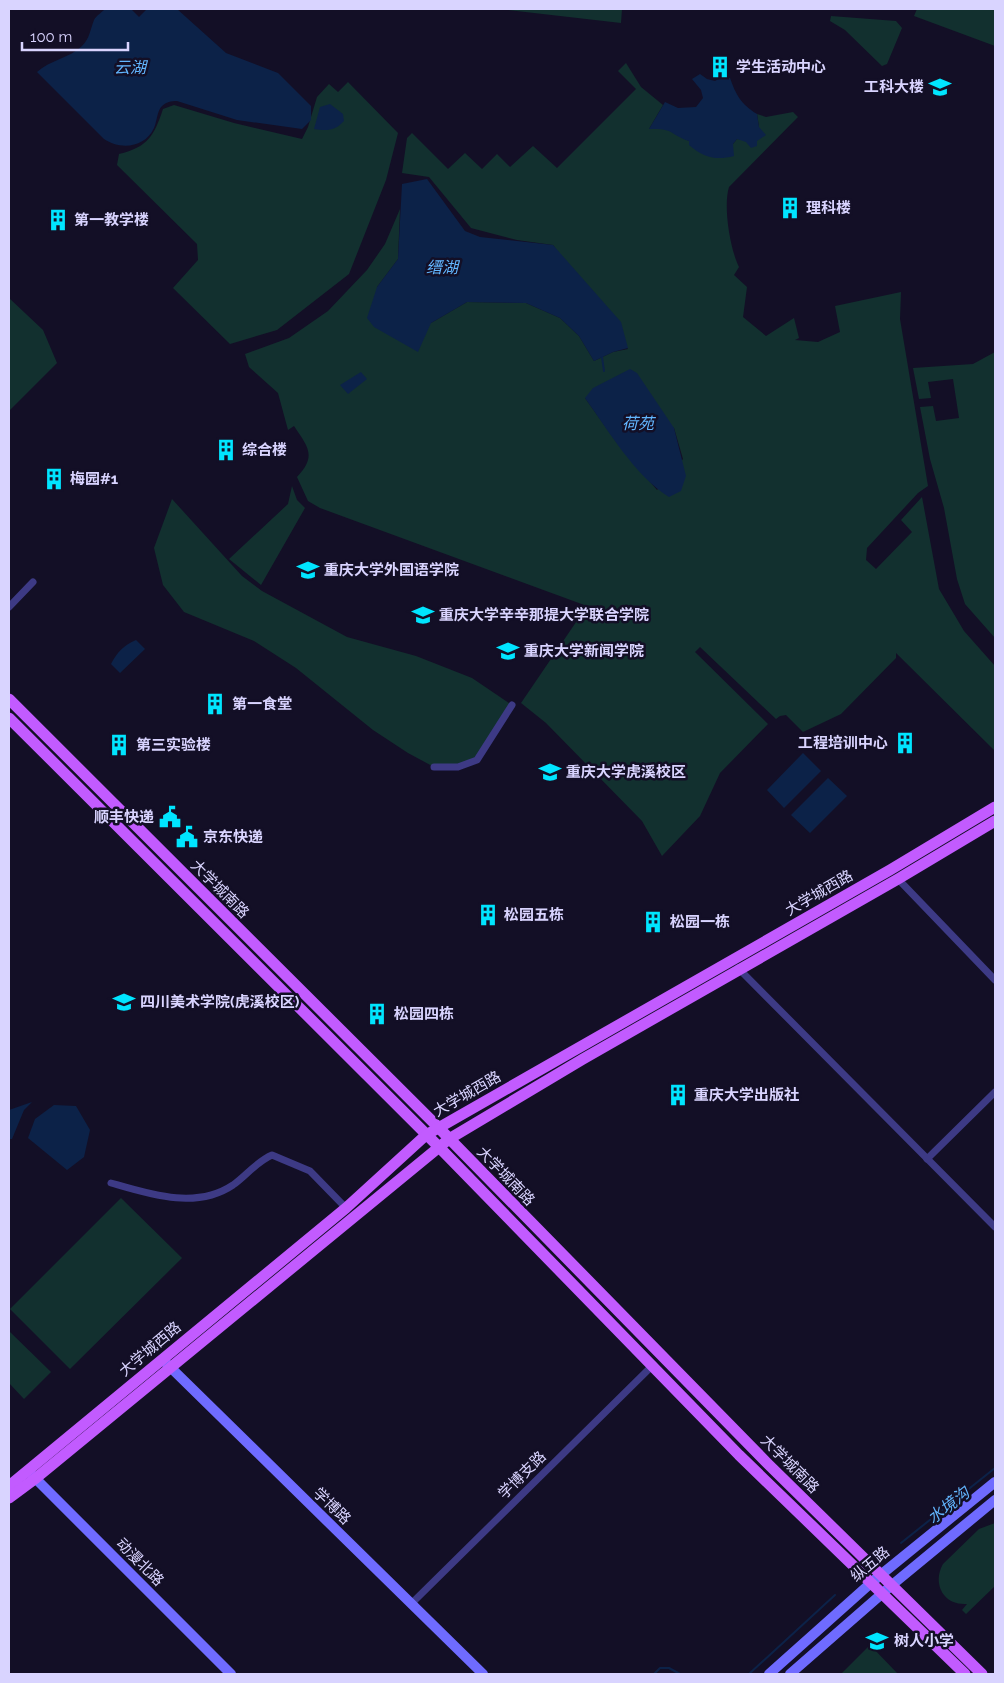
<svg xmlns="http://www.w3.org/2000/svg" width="1004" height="1683" font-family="Raleway,'Noto Sans SC',sans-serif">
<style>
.green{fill:#12302f;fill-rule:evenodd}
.water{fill:#0c2248}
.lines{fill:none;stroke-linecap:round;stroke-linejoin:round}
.stream{stroke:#0c2248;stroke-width:2}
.street{stroke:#3d3a85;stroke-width:7}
.secondary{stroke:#6f6bff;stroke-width:10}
.primary{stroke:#c25bff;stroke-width:11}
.labels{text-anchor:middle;stroke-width:5;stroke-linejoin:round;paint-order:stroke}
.poi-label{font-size:15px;font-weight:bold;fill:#d9d4ff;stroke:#130f26;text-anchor:start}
.street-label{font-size:15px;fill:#d9d4ff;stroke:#130f26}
.water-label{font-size:16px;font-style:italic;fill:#62b6ff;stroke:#130f26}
</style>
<rect width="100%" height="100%" fill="#130f26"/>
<g class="green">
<path d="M500,9H622L621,23Z"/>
<path d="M917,9H995V46L914,16Z"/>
<path d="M831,16L896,21L902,28L887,64L882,66L845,30L830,21Z"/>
<path d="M626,63L641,87L663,105L649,129H666L689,141L733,144L737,139L757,141L759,127L757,114L766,117L793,112L798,117L729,187C723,206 730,249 739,267L734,275L747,287L743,317L766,336L794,318L799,338L795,340L818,342L840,332L835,306L901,292L900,319L928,486L918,493L867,548L866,560L876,569L912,532L901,520L922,497L939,589L964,631L995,666L994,750L896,653V658L841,714L803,732L786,715L780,716L776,719L700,647L695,652L768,724L720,773L700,816L662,856L642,821L546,723L521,703L587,606L320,508L308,501L297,477C317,456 308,447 294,426L288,430L278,393L249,367L245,354L289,338L328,311L367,270L385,244L400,209L398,259L377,287L431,323L467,302L526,303L560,318L579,336L594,361L613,352L628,349L553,245L517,240L471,228L429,177L402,173L407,138L412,133L448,169L465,153L482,169L497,154L510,167L533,146L557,168L636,89L618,71ZM585,398L674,428L683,459L657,490L617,443Z"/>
<path d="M348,82L398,133L386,180L349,274L277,330L230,344L173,288L198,260L197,244L117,165L119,154C148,147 154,136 163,109L174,105L234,123L302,139L308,127L317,97L329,84L338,92Z"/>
<path d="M9,298L43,330L57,363L9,411Z"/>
<path d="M995,352V638L965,604L957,579L944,508L930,459L920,407L933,406L936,421L959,418L953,379L928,382L931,398L919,399L913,368L973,364Z"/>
<path d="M292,486L297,500L305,508L261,585L229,559L288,504Z"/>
<path d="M172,499L242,576L262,591L347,637L416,656L472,678L512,705L477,760L458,767H434L408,753L373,730L296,668L254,641L184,612L163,585L154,548Z"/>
<path d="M121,1198L182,1258L70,1369L10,1309Z"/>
<path d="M9,1331L51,1372L24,1399L9,1383Z"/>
<path d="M995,1523V1586L966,1614L962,1610L967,1604C943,1606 932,1583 943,1564L979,1529Z"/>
<path d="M870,1645L898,1674H841Z"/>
</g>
<g class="water">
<path d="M105,9H131L139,17L147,9H177L226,53L278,73L311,106V120L302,129L237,120L177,101C171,101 166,102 162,106C157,111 157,121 154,128C145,148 120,150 104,139L37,72C50,60 70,58 82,46C90,38 90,30 94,20C96,16 101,13 105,9Z"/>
<path d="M700,74L707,79L715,81L724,76L730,78C736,95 741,104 757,114L759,127L766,135L757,141V146L751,148L746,142L737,139L733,144L734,156C715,161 703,157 689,145V141C669,134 674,128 649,129L665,102L678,108L696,107L703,98L701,90L692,79Z"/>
<path d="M330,104L343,114L344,121C335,131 327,131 314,129L320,107Z"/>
<path d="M427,179L465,231L480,237L553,245L621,322L628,348L613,352L594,361L579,336L560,318L526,303L467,302L431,323L418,352L374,327L367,318L377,287L398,259L402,184Z"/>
<path d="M630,369L637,373L674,428L686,476L681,491L669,497C635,476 608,430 585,398L593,388Z"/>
<path d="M361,372L367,379L348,394L340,385Z"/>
<path d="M136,640L145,649L120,673L111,664C117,652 124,645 136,640Z"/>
<path d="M803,753L821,771L784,808L767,790Z"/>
<path d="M828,778L847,796L810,833L791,815Z"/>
<path d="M32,1102L24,1110L12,1139H9V1110Z"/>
<path d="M54,1105L76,1106L90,1130L84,1157L67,1170L28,1138L35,1119Z"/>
</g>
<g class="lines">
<g class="stream">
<path d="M602,357L604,371"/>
<path d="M901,1543L995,1468"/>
<path d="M654,1674L660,1668H669L680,1674"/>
<path d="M749,1674L835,1595"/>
</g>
<g class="street">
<path d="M9,607L33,582"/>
<path d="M434,767H458L477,760L512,705"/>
<path d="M898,879L995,980"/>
<path d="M738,968L995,1227"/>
<path d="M927,1159L995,1092"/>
<path d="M111,1183C149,1194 196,1210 233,1185C247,1175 256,1162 272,1155L310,1171L346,1208"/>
<path d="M411,1604L652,1366"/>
</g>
<g class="secondary">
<path d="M166,1363L483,1674"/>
<path d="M31,1474L231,1674"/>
<path d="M769,1674L872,1582L995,1482"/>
<path d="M790,1674L892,1585L995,1500"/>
</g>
<g class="primary">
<path d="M9,699L438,1127L767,1463L982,1674"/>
<path d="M9,718L438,1146L739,1455L965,1674"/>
<path d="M9,1486L346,1208L426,1135L890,870L995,807"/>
<path d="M9,1498L36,1478L449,1139L583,1059L898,879L995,821"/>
</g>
</g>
<defs>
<g id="building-bare" transform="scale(1.725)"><path d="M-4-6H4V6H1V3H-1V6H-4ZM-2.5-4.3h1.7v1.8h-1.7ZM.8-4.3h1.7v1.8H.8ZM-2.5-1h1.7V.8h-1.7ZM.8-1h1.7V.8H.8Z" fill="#00e5ff" stroke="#130f26" stroke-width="2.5" paint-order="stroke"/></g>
<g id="university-bare" transform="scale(1.725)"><path d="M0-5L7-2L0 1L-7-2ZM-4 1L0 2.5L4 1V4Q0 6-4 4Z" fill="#00e5ff" stroke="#130f26" stroke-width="2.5" paint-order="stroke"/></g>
<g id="civic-bare" transform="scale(1.725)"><path d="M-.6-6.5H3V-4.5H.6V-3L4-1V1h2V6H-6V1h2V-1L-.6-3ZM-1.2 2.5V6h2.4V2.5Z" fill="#00e5ff" stroke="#130f26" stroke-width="2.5" paint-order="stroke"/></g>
<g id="school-bare" transform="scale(1.725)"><path d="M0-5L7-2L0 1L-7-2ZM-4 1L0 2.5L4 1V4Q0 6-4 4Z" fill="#00e5ff" stroke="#130f26" stroke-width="2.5" paint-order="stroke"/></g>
</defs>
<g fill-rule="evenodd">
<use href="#building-bare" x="720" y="67"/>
<use href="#university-bare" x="940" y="87"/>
<use href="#building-bare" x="790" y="208"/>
<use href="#building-bare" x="58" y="220"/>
<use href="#building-bare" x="226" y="450"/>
<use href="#building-bare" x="54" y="479"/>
<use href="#university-bare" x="308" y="570"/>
<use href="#university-bare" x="423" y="615"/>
<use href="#university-bare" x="508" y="651"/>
<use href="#building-bare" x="215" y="704"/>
<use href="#building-bare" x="905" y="743"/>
<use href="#building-bare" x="119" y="745"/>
<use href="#university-bare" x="550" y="772"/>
<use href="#civic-bare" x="170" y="817"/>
<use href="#civic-bare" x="187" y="837"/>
<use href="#building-bare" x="488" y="915"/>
<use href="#building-bare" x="653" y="922"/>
<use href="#university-bare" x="124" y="1002"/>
<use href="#building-bare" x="377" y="1014"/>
<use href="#building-bare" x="678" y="1095"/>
<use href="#school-bare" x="877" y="1641"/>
</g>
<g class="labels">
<g class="poi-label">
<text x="736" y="72">学生活动中心</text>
<text x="924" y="92" text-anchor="end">工科大楼</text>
<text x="806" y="213">理科楼</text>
<text x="74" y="225">第一教学楼</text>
<text x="242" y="455">综合楼</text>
<text x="70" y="484">梅园#1</text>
<text x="324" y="575">重庆大学外国语学院</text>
<text x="439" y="620">重庆大学辛辛那提大学联合学院</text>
<text x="524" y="656">重庆大学新闻学院</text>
<text x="232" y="709">第一食堂</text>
<text x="888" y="748" text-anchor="end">工程培训中心</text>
<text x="136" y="750">第三实验楼</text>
<text x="566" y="777">重庆大学虎溪校区</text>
<text x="154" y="822" text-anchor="end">顺丰快递</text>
<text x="203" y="842">京东快递</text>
<text x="504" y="920">松园五栋</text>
<text x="670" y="927">松园一栋</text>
<text x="140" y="1007">四川美术学院(虎溪校区)</text>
<text x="394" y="1019">松园四栋</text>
<text x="694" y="1100">重庆大学出版社</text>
<text x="894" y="1646">树人小学</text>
</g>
<g class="street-label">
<text transform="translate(220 889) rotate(45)" y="5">大学城南路</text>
<text transform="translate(819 893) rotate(-30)" y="5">大学城西路</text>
<text transform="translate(467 1094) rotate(-30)" y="5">大学城西路</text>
<text transform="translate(506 1176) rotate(46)" y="5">大学城南路</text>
<text transform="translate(150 1349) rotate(-40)" y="5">大学城西路</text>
<text transform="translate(790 1464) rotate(45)" y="5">大学城南路</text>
<text transform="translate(522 1475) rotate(-45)" y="5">学博支路</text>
<text transform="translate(332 1506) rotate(44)" y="5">学博路</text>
<text transform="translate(140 1562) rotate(45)" y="5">动漫北路</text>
<text transform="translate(870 1564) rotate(-40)" y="5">纵五路</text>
</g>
<g class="water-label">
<text x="130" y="73">云湖</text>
<text x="442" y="273">缙湖</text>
<text x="638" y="429">荷苑</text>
<text transform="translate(948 1505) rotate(-38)" y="6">水境沟</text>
</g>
</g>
<rect width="1004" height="1683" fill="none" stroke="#d9d4ff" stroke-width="20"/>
<path d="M22 42v8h106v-8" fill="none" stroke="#d9d4ff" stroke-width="2.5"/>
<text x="30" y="42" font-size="15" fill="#d9d4ff" stroke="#130f26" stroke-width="4" paint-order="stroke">100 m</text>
</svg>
